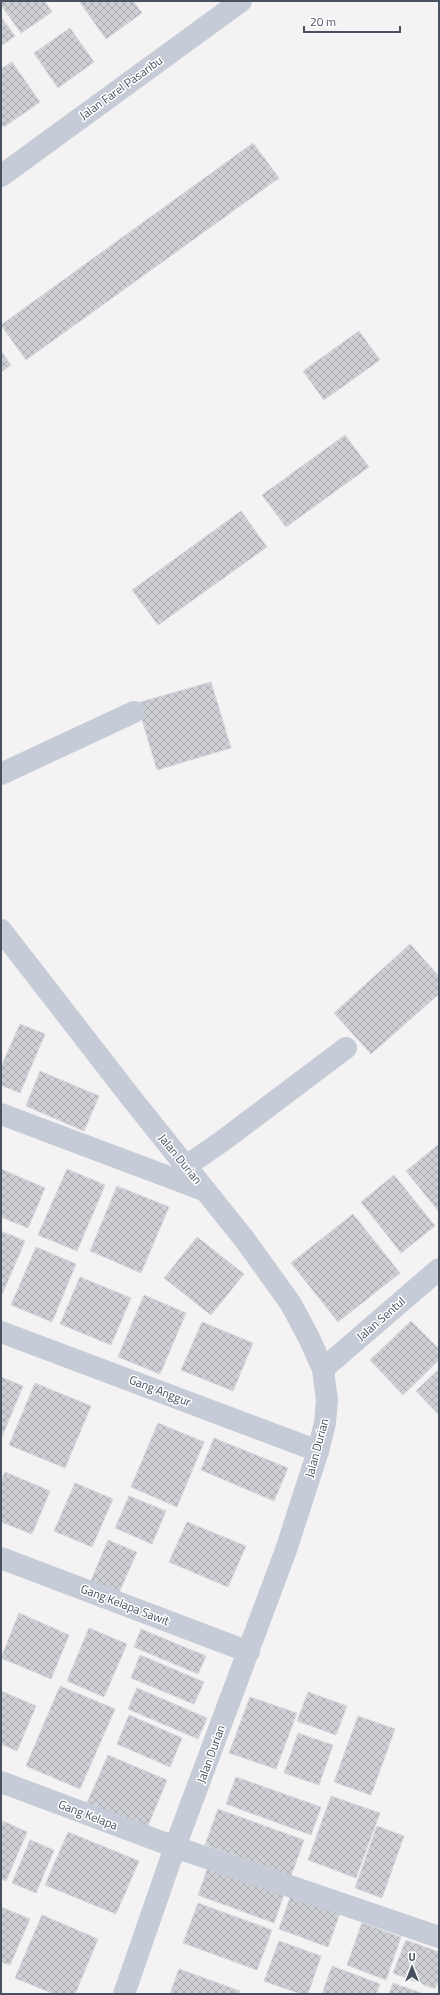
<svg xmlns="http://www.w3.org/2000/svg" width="440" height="1995" font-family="'Titillium Web',sans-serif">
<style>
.building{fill:url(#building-cross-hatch);stroke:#d6d7dd}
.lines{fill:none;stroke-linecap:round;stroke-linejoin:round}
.minor{stroke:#c5ccd7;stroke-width:22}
.labels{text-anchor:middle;stroke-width:3;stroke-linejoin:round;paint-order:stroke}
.street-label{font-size:12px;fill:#495160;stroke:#fff}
</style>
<defs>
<pattern id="building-cross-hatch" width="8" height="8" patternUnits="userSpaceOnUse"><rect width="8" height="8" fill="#ced0d6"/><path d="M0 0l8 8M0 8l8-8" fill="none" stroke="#a9abb1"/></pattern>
</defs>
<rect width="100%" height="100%" fill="#f4f2f2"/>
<g class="building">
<path d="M1,1H44L52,12L21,33L1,5Z"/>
<path d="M79,1H133L142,13L106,39Z"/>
<path d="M1,17L15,36L1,46Z"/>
<path d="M70,28L94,62L58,88L34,53Z"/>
<path d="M12,62L40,102L4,127L1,123V69Z"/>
<path d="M253,143L279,178L26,360L1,325Z"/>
<path d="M359,331L380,360L324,400L303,371Z"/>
<path d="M1,351L11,365L1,372Z"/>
<path d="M345,435L369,467L286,527L262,495Z"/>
<path d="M241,511L267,547L158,625L132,590Z"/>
<path d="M211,682L231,748L157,770L137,703Z"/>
<path d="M410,944L439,976V994L371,1054L334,1013Z"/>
<path d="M20,1024L45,1034L20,1093L1,1085V1067Z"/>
<path d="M40,1071L99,1096L84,1131L26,1106Z"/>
<path d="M439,1144V1212L406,1171Z"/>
<path d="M1,1169L45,1188L28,1228L1,1217Z"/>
<path d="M67,1169L105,1185L77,1251L38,1235Z"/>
<path d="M394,1175L435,1226L401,1253L361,1202Z"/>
<path d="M117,1186L169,1207L141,1273L90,1251Z"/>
<path d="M353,1214L400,1273L338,1322L291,1263Z"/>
<path d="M1,1231L25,1241L1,1297Z"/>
<path d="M197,1237L244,1274L211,1315L164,1278Z"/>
<path d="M36,1247L76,1264L52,1322L11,1305Z"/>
<path d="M80,1277L131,1298L111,1345L60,1324Z"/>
<path d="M144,1295L186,1313L160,1374L118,1357Z"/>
<path d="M411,1321L439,1349V1360L403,1395L370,1360Z"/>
<path d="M202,1322L253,1343L233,1391L181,1370Z"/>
<path d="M439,1369V1415L416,1391Z"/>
<path d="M1,1377L23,1386L1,1439Z"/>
<path d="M35,1383L91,1406L65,1468L9,1445Z"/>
<path d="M158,1423L204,1442L177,1507L131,1487Z"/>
<path d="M214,1438L288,1468L274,1501L201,1470Z"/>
<path d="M5,1472L50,1491L32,1534L1,1522V1482Z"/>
<path d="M75,1483L113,1499L92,1547L54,1531Z"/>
<path d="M129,1496L166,1511L152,1544L115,1528Z"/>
<path d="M187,1522L246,1546L228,1587L169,1562Z"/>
<path d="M108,1540L137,1552L118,1595L90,1583Z"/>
<path d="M19,1613L69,1635L51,1679L1,1658Z"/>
<path d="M89,1628L127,1644L104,1697L67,1681Z"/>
<path d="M141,1629L206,1656L198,1674L134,1647Z"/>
<path d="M140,1655L204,1682L194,1704L131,1678Z"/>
<path d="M60,1686L115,1709L80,1789L26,1766Z"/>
<path d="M137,1688L207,1718L198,1739L128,1709Z"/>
<path d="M1,1691L36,1706L17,1751L1,1744Z"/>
<path d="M308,1692L347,1706L336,1735L297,1721Z"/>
<path d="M250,1697L297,1713L276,1769L229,1753Z"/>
<path d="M129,1715L182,1738L170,1767L117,1744Z"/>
<path d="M358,1716L395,1729L371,1795L334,1782Z"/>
<path d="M298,1733L333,1745L319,1785L284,1773Z"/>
<path d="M108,1755L167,1780L147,1828L87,1803Z"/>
<path d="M236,1777L321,1807L311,1835L226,1804Z"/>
<path d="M331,1796L380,1813L356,1878L308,1860Z"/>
<path d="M218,1809L304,1840L291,1876L205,1845Z"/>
<path d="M3,1821L27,1832L6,1881L1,1879V1826Z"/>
<path d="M377,1826L404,1836L382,1898L355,1888Z"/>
<path d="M68,1832L139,1861L116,1914L45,1885Z"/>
<path d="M30,1840L54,1850L36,1893L12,1883Z"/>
<path d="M209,1864L285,1892L274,1923L198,1895Z"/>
<path d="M293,1889L342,1907L328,1947L279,1929Z"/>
<path d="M198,1903L272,1930L257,1970L183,1943Z"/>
<path d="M1,1907L30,1919L10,1965L1,1962Z"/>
<path d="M42,1915L98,1939L75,1994H54L15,1978Z"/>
<path d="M362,1923L401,1937L386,1980L347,1965Z"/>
<path d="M406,1940L439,1952V1979L435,1989L393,1973Z"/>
<path d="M279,1941L321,1956L308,1994H301L264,1981Z"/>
<path d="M332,1966L380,1984L376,1994H322Z"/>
<path d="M179,1969L240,1991L239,1994H170Z"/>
<path d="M393,1983L424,1994H389Z"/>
</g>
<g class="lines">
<g class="minor">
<path d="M1,176L241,1"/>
<path d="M1,774L134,712"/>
<path d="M1,930L132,1099L245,1240L291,1304L309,1338L323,1369L325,1385L327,1400L325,1423L318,1451L286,1550L175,1847L124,1994"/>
<path d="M1,1114L206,1191"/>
<path d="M186,1166L221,1142L346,1048"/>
<path d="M1,1332L318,1451"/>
<path d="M323,1369L439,1269"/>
<path d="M1,1558L249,1652"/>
<path d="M1,1782L175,1847L439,1937"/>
</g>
</g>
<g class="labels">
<g class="street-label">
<text transform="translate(121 88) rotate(-36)" y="4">Jalan Farel Pasaribu</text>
<text transform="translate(180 1159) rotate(51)" y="4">Jalan Durian</text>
<text transform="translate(381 1319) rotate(-41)" y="4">Jalan Sentul</text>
<text transform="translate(160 1391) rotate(21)" y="4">Gang Anggur</text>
<text transform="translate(317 1448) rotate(-75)" y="4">Jalan Durian</text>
<text transform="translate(125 1605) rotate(21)" y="4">Gang Kelapa Sawit</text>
<text transform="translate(211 1754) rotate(-70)" y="4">Jalan Durian</text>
<text transform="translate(88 1815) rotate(21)" y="4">Gang Kelapa</text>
</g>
</g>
<rect width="440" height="1995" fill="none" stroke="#495160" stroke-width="4"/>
<g transform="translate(412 1967)" stroke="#ffffff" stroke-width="3" paint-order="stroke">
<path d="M0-3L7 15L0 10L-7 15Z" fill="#495160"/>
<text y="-6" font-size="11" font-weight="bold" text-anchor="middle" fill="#495160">U</text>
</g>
<path d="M304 26v6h96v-6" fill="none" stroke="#495160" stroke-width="2"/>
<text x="310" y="26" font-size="12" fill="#495160" stroke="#ffffff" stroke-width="3" paint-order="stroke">20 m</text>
</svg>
